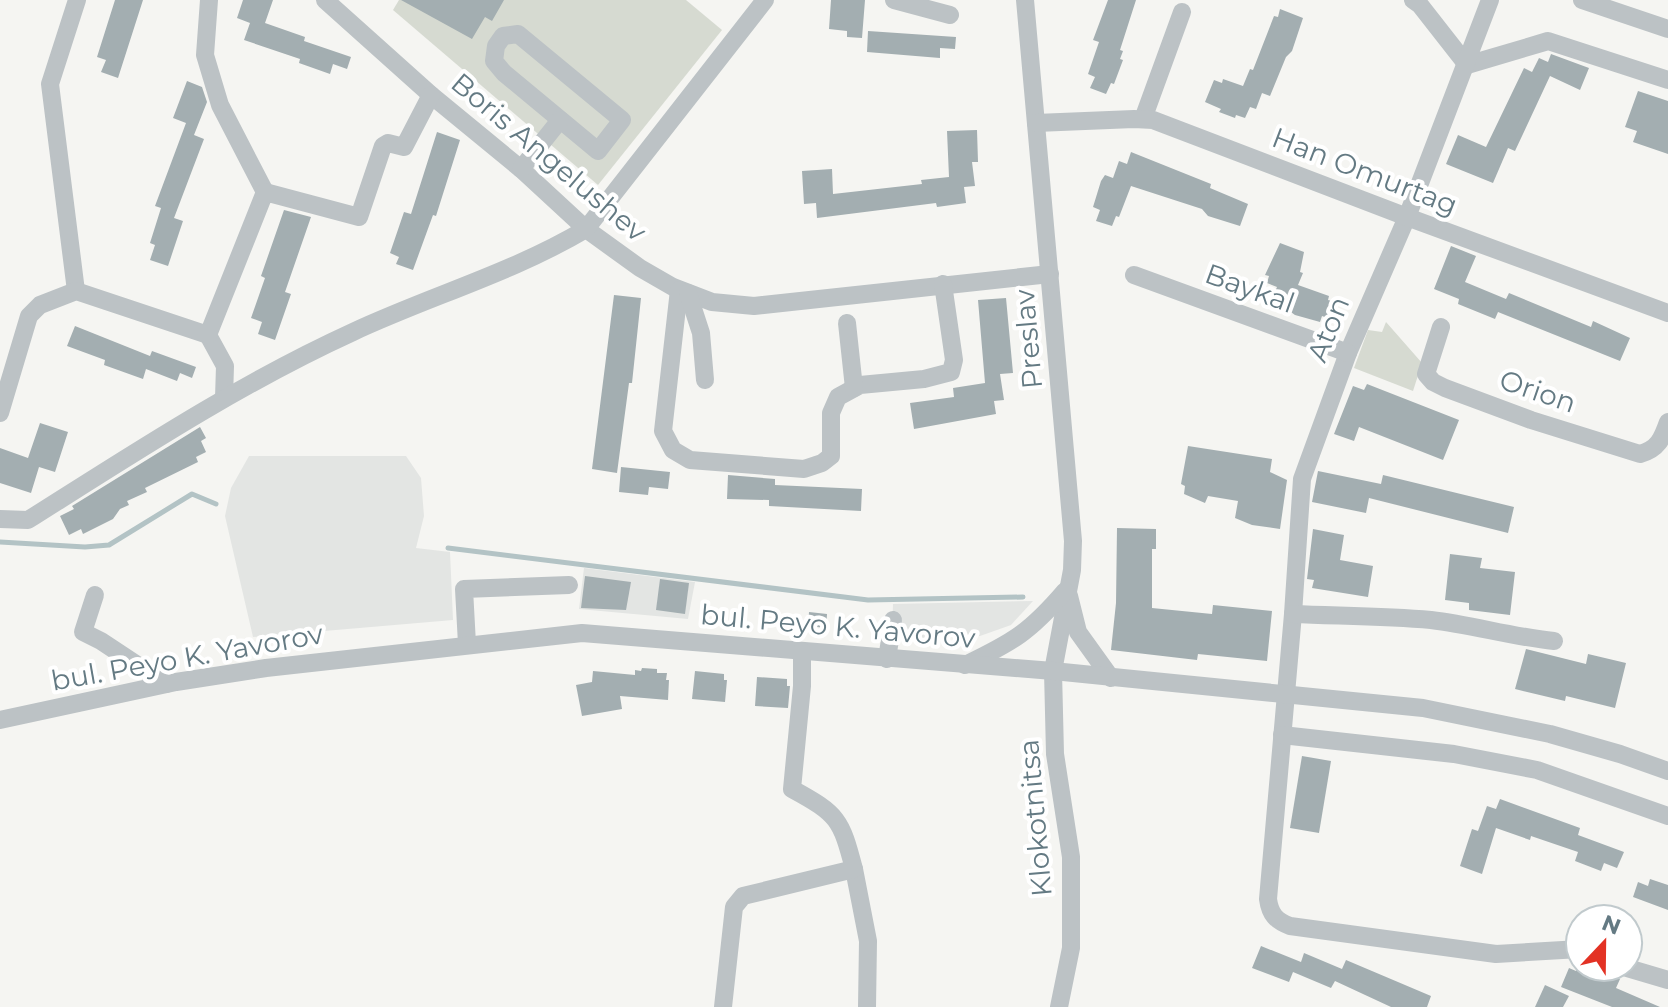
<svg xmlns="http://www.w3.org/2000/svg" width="1668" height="1007" font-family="Montserrat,sans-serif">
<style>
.built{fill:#e3e5e3}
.green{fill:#d6dad1}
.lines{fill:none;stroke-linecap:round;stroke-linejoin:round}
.stream{stroke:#b3c3c5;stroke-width:5}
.building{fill:#a3aeb1}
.minor{stroke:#bcc2c5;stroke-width:18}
.labels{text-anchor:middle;stroke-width:8;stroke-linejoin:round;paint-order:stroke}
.street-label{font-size:28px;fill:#647a83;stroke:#fff}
</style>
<rect width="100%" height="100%" fill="#f5f5f2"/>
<g class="built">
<path d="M249,456H406L421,478L424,516L416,548L450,552L453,620L253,637L225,516L231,488Z"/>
<path d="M584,568L695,582L688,619L579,609Z"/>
<path d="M1033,601L1011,625L980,636L917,638L897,637L892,632L893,604Z"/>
</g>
<g class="green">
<path d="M399,0H686L722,30L598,185L393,10Z"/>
<path d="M1386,322L1422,363L1413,391L1354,368L1368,330L1382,332Z"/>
</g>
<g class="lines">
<g class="stream">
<path d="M0,542L85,547L109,545L192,494L216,504"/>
<path d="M448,548L868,600L1023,597"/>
</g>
</g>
<g class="building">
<path d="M115,0H143L118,78L101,72L106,60L97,57Z"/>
<path d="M243,0H273L265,23L305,37L304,41L351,57L347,69L333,64L330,74L299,63L300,59L244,40L250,23L237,18Z"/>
<path d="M401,0H504L492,21L485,17L472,39Z"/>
<path d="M831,0H865L862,38L847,37V31L829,29Z"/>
<path d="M1108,0H1136L1120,50L1123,51L1120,59L1123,60L1114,84L1111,83L1106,94L1090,88L1095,77L1088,74L1099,42L1093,40Z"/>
<path d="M1280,9L1303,18L1292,51L1286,57L1270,96L1262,93L1256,109L1250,107L1245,118L1236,115L1235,118L1219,112L1221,109L1205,102L1214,80L1222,83L1223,79L1243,86L1250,69L1253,70L1274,16L1278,17Z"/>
<path d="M868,31L956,37L955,49L940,48V58L867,52Z"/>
<path d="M1551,54L1589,68L1580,90L1550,76L1515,151L1508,148L1493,183L1446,164L1458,135L1486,147L1524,68L1532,72L1539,58L1548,62Z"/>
<path d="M187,81L202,87L207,102L194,135L204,139L174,218L183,221L168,266L150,260L155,245L150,243L161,208L155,206L186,123L173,118Z"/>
<path d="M1638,91L1668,101V154L1633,142L1637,131L1625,127Z"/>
<path d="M977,130L978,162H972L975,186L964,187L966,203L937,207L936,203L817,218L816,203L804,204L802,171L832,169L833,194L922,184L921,180L949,177L947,131Z"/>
<path d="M437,132L460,140L436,216L433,215L413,270L396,264L399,257L390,253L404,212L411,214Z"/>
<path d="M1131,152L1211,184L1210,188L1248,204L1240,226L1208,216L1202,209L1131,186L1119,217L1116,216L1112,226L1096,221L1100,210L1093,207L1101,181L1105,175L1113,178L1119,161L1127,164Z"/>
<path d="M284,210L311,217L285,292L291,294L275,340L258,334L262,322L251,318L265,278L261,276Z"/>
<path d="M1280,243L1304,252L1300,272L1303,273L1298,285L1329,296L1328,300L1339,303L1333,320L1322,316L1320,322L1295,315L1288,310L1291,300L1274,294L1277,287L1267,283L1269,276L1265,275Z"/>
<path d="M1451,246L1476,256L1465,282L1506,299L1509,293L1591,327L1593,321L1630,338L1620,361L1498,312L1495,319L1458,304L1459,299L1434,289Z"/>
<path d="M614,295L641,298L632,383H629L617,473L592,469Z"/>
<path d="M1006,298L1013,373L1000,374L1004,400L994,401L996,414L914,429L910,403L954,397L953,388L985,383L978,300Z"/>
<path d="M75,326L150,356L152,351L196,367L192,378L180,373L177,381L146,369L143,379L104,365L105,360L67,346Z"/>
<path d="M1367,384L1459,420L1443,460L1359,427L1354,441L1334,434L1353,386L1364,390Z"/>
<path d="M40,423L68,432L55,472L39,467L31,493L0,483V448L28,458Z"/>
<path d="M200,427L206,438L201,441L206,452L196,457L198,462L145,488L147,492L127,501L129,505L120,509L113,519L83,534L81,529L69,535L60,516L74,509L72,506Z"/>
<path d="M1188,446L1272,459L1270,472L1287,480L1280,529L1252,525L1235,518L1238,501L1208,496L1205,503L1184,494L1185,486L1181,484Z"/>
<path d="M621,467L670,472L668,489L649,487L648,495L619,492Z"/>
<path d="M1318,471L1381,484L1383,475L1514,507L1508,533L1369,498L1366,513L1312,502Z"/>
<path d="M728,475L775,479V485L862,489L861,511L769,506V500L727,499Z"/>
<path d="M1117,528L1156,529V549H1152V608L1212,614L1213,605L1272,611L1267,661L1198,654L1197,660L1111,650L1116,603Z"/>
<path d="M1313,529L1344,535L1340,560L1373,566L1368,597L1312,588L1314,580L1307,579Z"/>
<path d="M1450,554L1482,558L1480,568L1515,572L1510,615L1469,610V603L1445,600Z"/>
<path d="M585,576L631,582L626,610L581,608Z"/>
<path d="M660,579L689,583L685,614L656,610Z"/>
<path d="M809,612L827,614L826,628L808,626Z"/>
<path d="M1526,649L1586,664L1588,654L1626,663L1615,708L1566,696L1565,701L1515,689Z"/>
<path d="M642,668L657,669V673H667L666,680H669L668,700L620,696L622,709L582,716L576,685L592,682L593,671L635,675V670L641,671Z"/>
<path d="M695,671L724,674V680H727L725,702L692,699Z"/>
<path d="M757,677L787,679V686H790L788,708L755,706Z"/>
<path d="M1302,756L1331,761L1319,833L1290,828Z"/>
<path d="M1500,799L1580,828L1578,835L1624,852L1617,868L1604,863L1601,871L1575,861L1578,852L1531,836L1530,840L1496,828L1482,874L1460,866L1472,829L1478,831L1487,806L1496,809Z"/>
<path d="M1650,879L1668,885V910L1633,897L1638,882L1648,886Z"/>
<path d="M1261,946L1301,962L1304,953L1342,969L1346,960L1431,996L1427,1007H1391L1335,981L1331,988L1293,972L1289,982L1252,968Z"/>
<path d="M1579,963L1580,967H1589L1620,979L1616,988L1660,1007H1612L1561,987L1569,968L1576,971Z"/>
<path d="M1545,985L1569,996L1563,1007H1535Z"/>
</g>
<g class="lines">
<g class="minor">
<path d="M209,0L205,55L220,105L265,192"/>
<path d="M325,0L431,95L521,169L586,229L640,268L673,287L712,302L754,306L1050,274"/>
<path d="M894,0L950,15"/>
<path d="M1025,0L1073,541L1072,570L1053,671L1055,754L1071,857V948L1059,1007"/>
<path d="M1413,0L1420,5L1467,65L1548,41L1668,80"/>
<path d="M1490,0L1407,217L1348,353L1302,479L1293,614L1268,899C1270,914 1276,921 1290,926L1496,954L1580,949"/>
<path d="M1582,0L1668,29"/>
<path d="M518,34L622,120L598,151L504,73L494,61L496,46L503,36Z"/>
<path d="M1143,119L1182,12"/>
<path d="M1036,123L1134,119L1153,120L1407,217L1668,313"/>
<path d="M521,169L560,120"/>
<path d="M1134,275L1348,353"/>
<path d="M679,290L663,431L673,450L690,460L804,469L822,463L831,456V413L838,397L860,385L924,379L951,372L954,360L943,284"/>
<path d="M76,291L50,84L77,0"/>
<path d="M688,293L701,333L705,380"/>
<path d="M847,323L854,388"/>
<path d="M1441,327L1426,374L1433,382L1445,388L1531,420L1640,454C1658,449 1662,439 1668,422"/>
<path d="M208,335L225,366L224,398"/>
<path d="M0,413L29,316L40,305L76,291L208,335L265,192L359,217L383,146L388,143L404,147L431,95"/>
<path d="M0,519L28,520C134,453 239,384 353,332C430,296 512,273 586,229L765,0"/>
<path d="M95,595L83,632L101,641L166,684"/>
<path d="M1069,596L1078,632L1111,678"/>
<path d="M1293,614C1339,616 1385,616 1431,620C1473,625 1513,637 1554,641"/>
<path d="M467,644L464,589L569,585"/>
<path d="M887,659L893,620"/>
<path d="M965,665C1013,642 1030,632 1065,591"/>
<path d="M0,720L176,682L266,668L582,633L1053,671L1423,708L1550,734L1620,754L1668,771"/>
<path d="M1282,735L1454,754L1537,770L1668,816"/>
<path d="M854,869L868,941L867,1007"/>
<path d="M1624,967L1668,980"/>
<path d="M723,1007L734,907L743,896L854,869C841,819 838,814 792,789L802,686V651"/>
</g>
</g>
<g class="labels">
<g class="street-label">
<text transform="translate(549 157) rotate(40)" y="10">Boris Angelushev</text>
<text transform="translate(1365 171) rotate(21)" y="10">Han Omurtag</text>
<text transform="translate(1250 288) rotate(20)" y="10">Baykal</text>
<text transform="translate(1328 329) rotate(-68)" y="10">Aton</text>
<text transform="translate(1028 339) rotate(-95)" y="10">Preslav</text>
<text transform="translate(1538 391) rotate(19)" y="10">Orion</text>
<text transform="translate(838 626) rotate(5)" y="10">bul. Peyo K. Yavorov</text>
<text transform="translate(187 657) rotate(-10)" y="10">bul. Peyo K. Yavorov</text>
<text transform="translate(1035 818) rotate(-95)" y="10">Klokotnitsa</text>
</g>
</g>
<g transform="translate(1604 943) rotate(22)"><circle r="38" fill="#ffffff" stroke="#c1cacd" stroke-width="2"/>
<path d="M0-6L14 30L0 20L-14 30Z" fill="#e33224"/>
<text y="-12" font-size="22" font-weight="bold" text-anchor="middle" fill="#647a83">N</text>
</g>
</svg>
